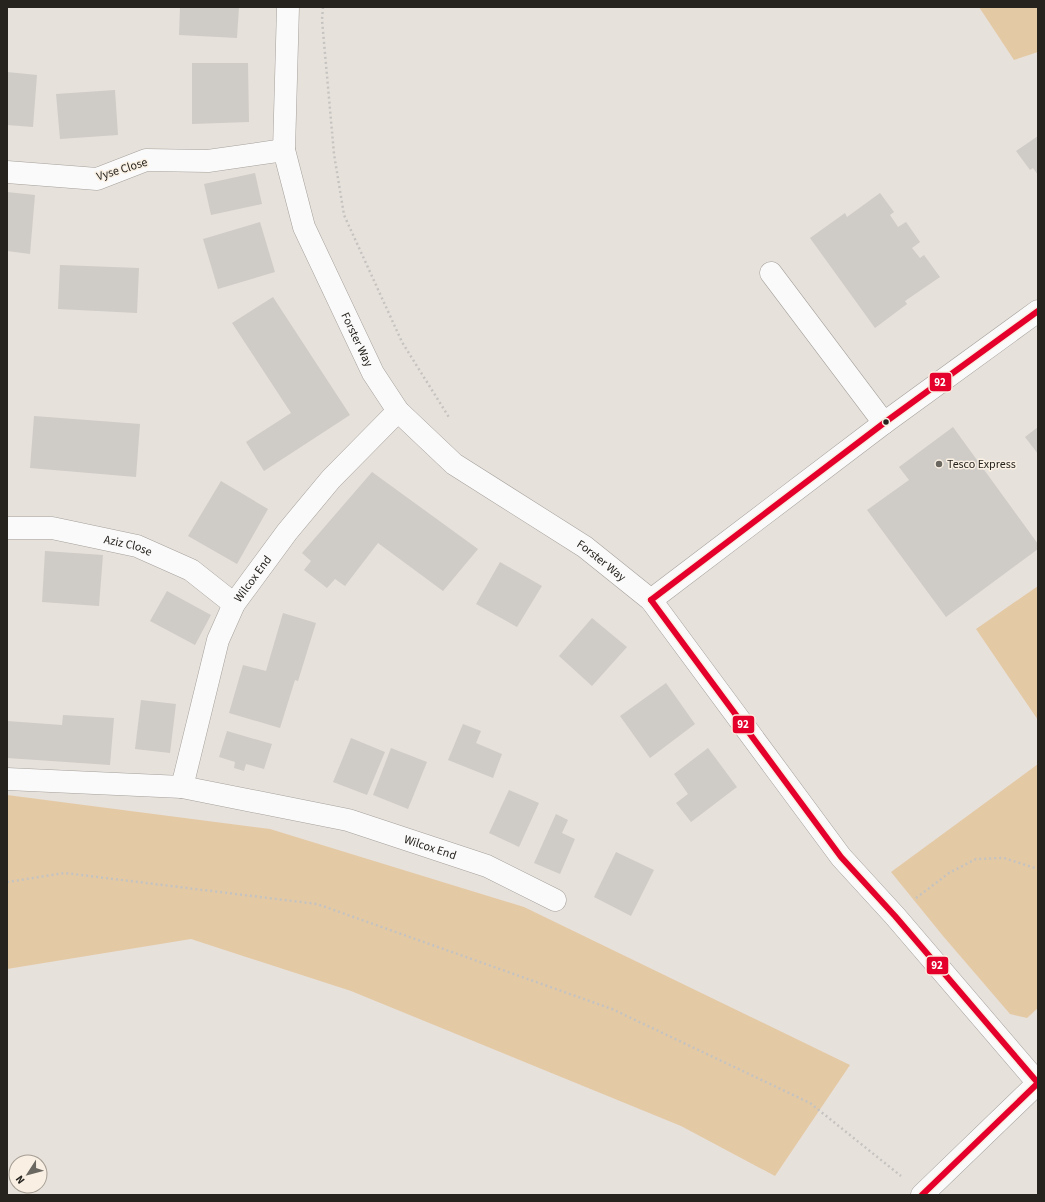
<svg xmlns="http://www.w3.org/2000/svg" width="1045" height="1202" font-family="'Source Sans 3',sans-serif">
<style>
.green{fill:#e4c9a5}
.building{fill:#cfcbc6}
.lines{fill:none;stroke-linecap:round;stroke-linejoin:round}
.minor-casing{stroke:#a4a09b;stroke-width:23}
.major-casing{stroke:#a4a09b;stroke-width:23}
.path{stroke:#c5c3c0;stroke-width:2.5;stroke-dasharray:2 3;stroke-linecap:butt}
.minor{stroke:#fbfafa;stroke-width:22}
.major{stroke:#fbfafa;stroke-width:22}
.bus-1-casing{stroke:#f9f0e3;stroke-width:9}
.bus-1{stroke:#e4002b;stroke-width:6}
.bus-dot{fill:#26231e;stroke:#f9f0e3;stroke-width:1.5}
.poi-dot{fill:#6a6660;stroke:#f9f0e3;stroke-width:1.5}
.labels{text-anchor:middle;stroke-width:3;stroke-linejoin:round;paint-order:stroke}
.street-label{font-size:12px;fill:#26231e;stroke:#f9f0e3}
.poi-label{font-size:12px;fill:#26231e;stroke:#f9f0e3;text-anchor:start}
.line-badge{stroke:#f9f0e3;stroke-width:1.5}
.badge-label{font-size:11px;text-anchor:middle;font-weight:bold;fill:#fff}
</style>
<rect width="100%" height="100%" fill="#e7e1db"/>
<g class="green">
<path d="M979,7H1038V52L1014,60Z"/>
<path d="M1038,586V720L976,629Z"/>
<path d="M1038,764V1008L1027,1018L1010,1014L943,936L891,872Z"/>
<path d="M7,795L270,829L524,907L850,1065L775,1176L681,1126L351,991L191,939L7,969Z"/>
</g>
<g class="building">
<path d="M180,7H239L237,38L179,35Z"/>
<path d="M192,63H248L249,122L192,124Z"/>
<path d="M7,72L37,75L33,127L7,125Z"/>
<path d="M115,90L118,135L60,139L56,94Z"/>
<path d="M1038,136V175L1033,168L1030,170L1016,151Z"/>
<path d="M255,173L262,204L211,215L204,184Z"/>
<path d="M7,192L35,195L30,254L7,251Z"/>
<path d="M880,193L894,212L890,215L898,227L906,222L920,242L912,248L920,258L924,255L940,277L905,301L907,304L875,328L810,238L845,213L847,217Z"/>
<path d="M260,222L275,272L218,289L203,239Z"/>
<path d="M60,265L139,268L137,313L58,309Z"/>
<path d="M273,297L350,415L264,471L246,442L291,413L232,323Z"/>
<path d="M34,416L140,424L136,477L30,468Z"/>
<path d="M953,427L1038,544V549L946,617L867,510L909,480L899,467Z"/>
<path d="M1038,427V454L1025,437Z"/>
<path d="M372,472L478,549L443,591L378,543L345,586L335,579L327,588L304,570L311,561L302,553Z"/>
<path d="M221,481L268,509L237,564L188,536Z"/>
<path d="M45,551L103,555L99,606L42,602Z"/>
<path d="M500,562L542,586L517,627L476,604Z"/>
<path d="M167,591L211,615L195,645L150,621Z"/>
<path d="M283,613L316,623L298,681L295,680L280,728L229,713L243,665L266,671Z"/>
<path d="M592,618L627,647L592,686L559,656Z"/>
<path d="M666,683L695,724L650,758L620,716Z"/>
<path d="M141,700L176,704L170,753L135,749Z"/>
<path d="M63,715L114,718L110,765L7,758V721L62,725Z"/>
<path d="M463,724L481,731L476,743L502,754L493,778L448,760Z"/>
<path d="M227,731L272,744L264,769L246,764L244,771L234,768L235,762L219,757Z"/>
<path d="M351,738L385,752L367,795L333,782Z"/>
<path d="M391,748L427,762L408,809L373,795Z"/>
<path d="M708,748L737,787L691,822L676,803L688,794L674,774Z"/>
<path d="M509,790L539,803L519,847L489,833Z"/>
<path d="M556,814L568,820L562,833L575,839L560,874L534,863Z"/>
<path d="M616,852L654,870L631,916L594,897Z"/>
</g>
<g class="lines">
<g class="minor-casing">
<g id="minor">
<path id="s1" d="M288,7L284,150L304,227L373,373L398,411L454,464L585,547L651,600L841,857L895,916L1038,1083"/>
<path d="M7,172L97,179L146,160L208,161L284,150"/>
<path d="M771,273L884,423"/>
<path id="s2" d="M7,528H52L137,546L191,570L234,604"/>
<path d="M651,600L884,423L1038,311"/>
<path id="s3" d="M7,779L182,787L348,820L487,866L555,900"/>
<path id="s4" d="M182,787L218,640L234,604L287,532L331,479L398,411"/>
</g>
</g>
<g class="major-casing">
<path id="major" d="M922,1195L1038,1083"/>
</g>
<g class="path">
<path d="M323,7L322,20L334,154L344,215L402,342L450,419"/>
<path d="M7,882L65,873L317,904L612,1009L810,1103L901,1176"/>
<path d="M916,898L949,873L976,859L1004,858L1038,869"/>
</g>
<use href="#minor" class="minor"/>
<use href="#major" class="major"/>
<g class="bus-1-casing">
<g id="bus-1">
<path d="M651,600L841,857L895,916L1038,1083"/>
<path d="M651,600L884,423L1038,311"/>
<path d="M922,1195L1038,1083"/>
</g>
</g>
<use href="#bus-1" class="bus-1"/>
</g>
<circle class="bus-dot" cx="886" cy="422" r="3.5"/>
<circle class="poi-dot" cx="939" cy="464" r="4"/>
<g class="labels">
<g class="street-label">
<text transform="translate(122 169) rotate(-17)" y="4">Vyse Close</text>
<text dy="4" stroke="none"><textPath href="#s1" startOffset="347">Forster Way</textPath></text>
<text dy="4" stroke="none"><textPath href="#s2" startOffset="123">Aziz Close</textPath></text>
<text dy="4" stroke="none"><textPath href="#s1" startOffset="683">Forster Way</textPath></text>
<text dy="4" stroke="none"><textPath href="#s4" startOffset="222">Wilcox End</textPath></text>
<text dy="4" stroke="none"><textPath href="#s3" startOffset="431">Wilcox End</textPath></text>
</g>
<g class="poi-label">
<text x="947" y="468">Tesco Express</text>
</g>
</g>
<g class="line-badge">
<rect x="929" y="372" width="23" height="20" rx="4" fill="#e4002b"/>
<rect x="732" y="715" width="23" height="19" rx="4" fill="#e4002b"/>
<rect x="926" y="956" width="23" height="19" rx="4" fill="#e4002b"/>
</g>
<g class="badge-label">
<text x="940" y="386">92</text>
<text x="743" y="728">92</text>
<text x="937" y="969">92</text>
</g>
<rect width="1045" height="1202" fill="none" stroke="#26231e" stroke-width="16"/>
<g transform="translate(28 1174) rotate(234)"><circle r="19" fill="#f9f0e3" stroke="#a59e94"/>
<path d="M0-3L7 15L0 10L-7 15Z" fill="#6a6660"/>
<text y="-6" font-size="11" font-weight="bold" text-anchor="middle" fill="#26231e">N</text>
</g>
</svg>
